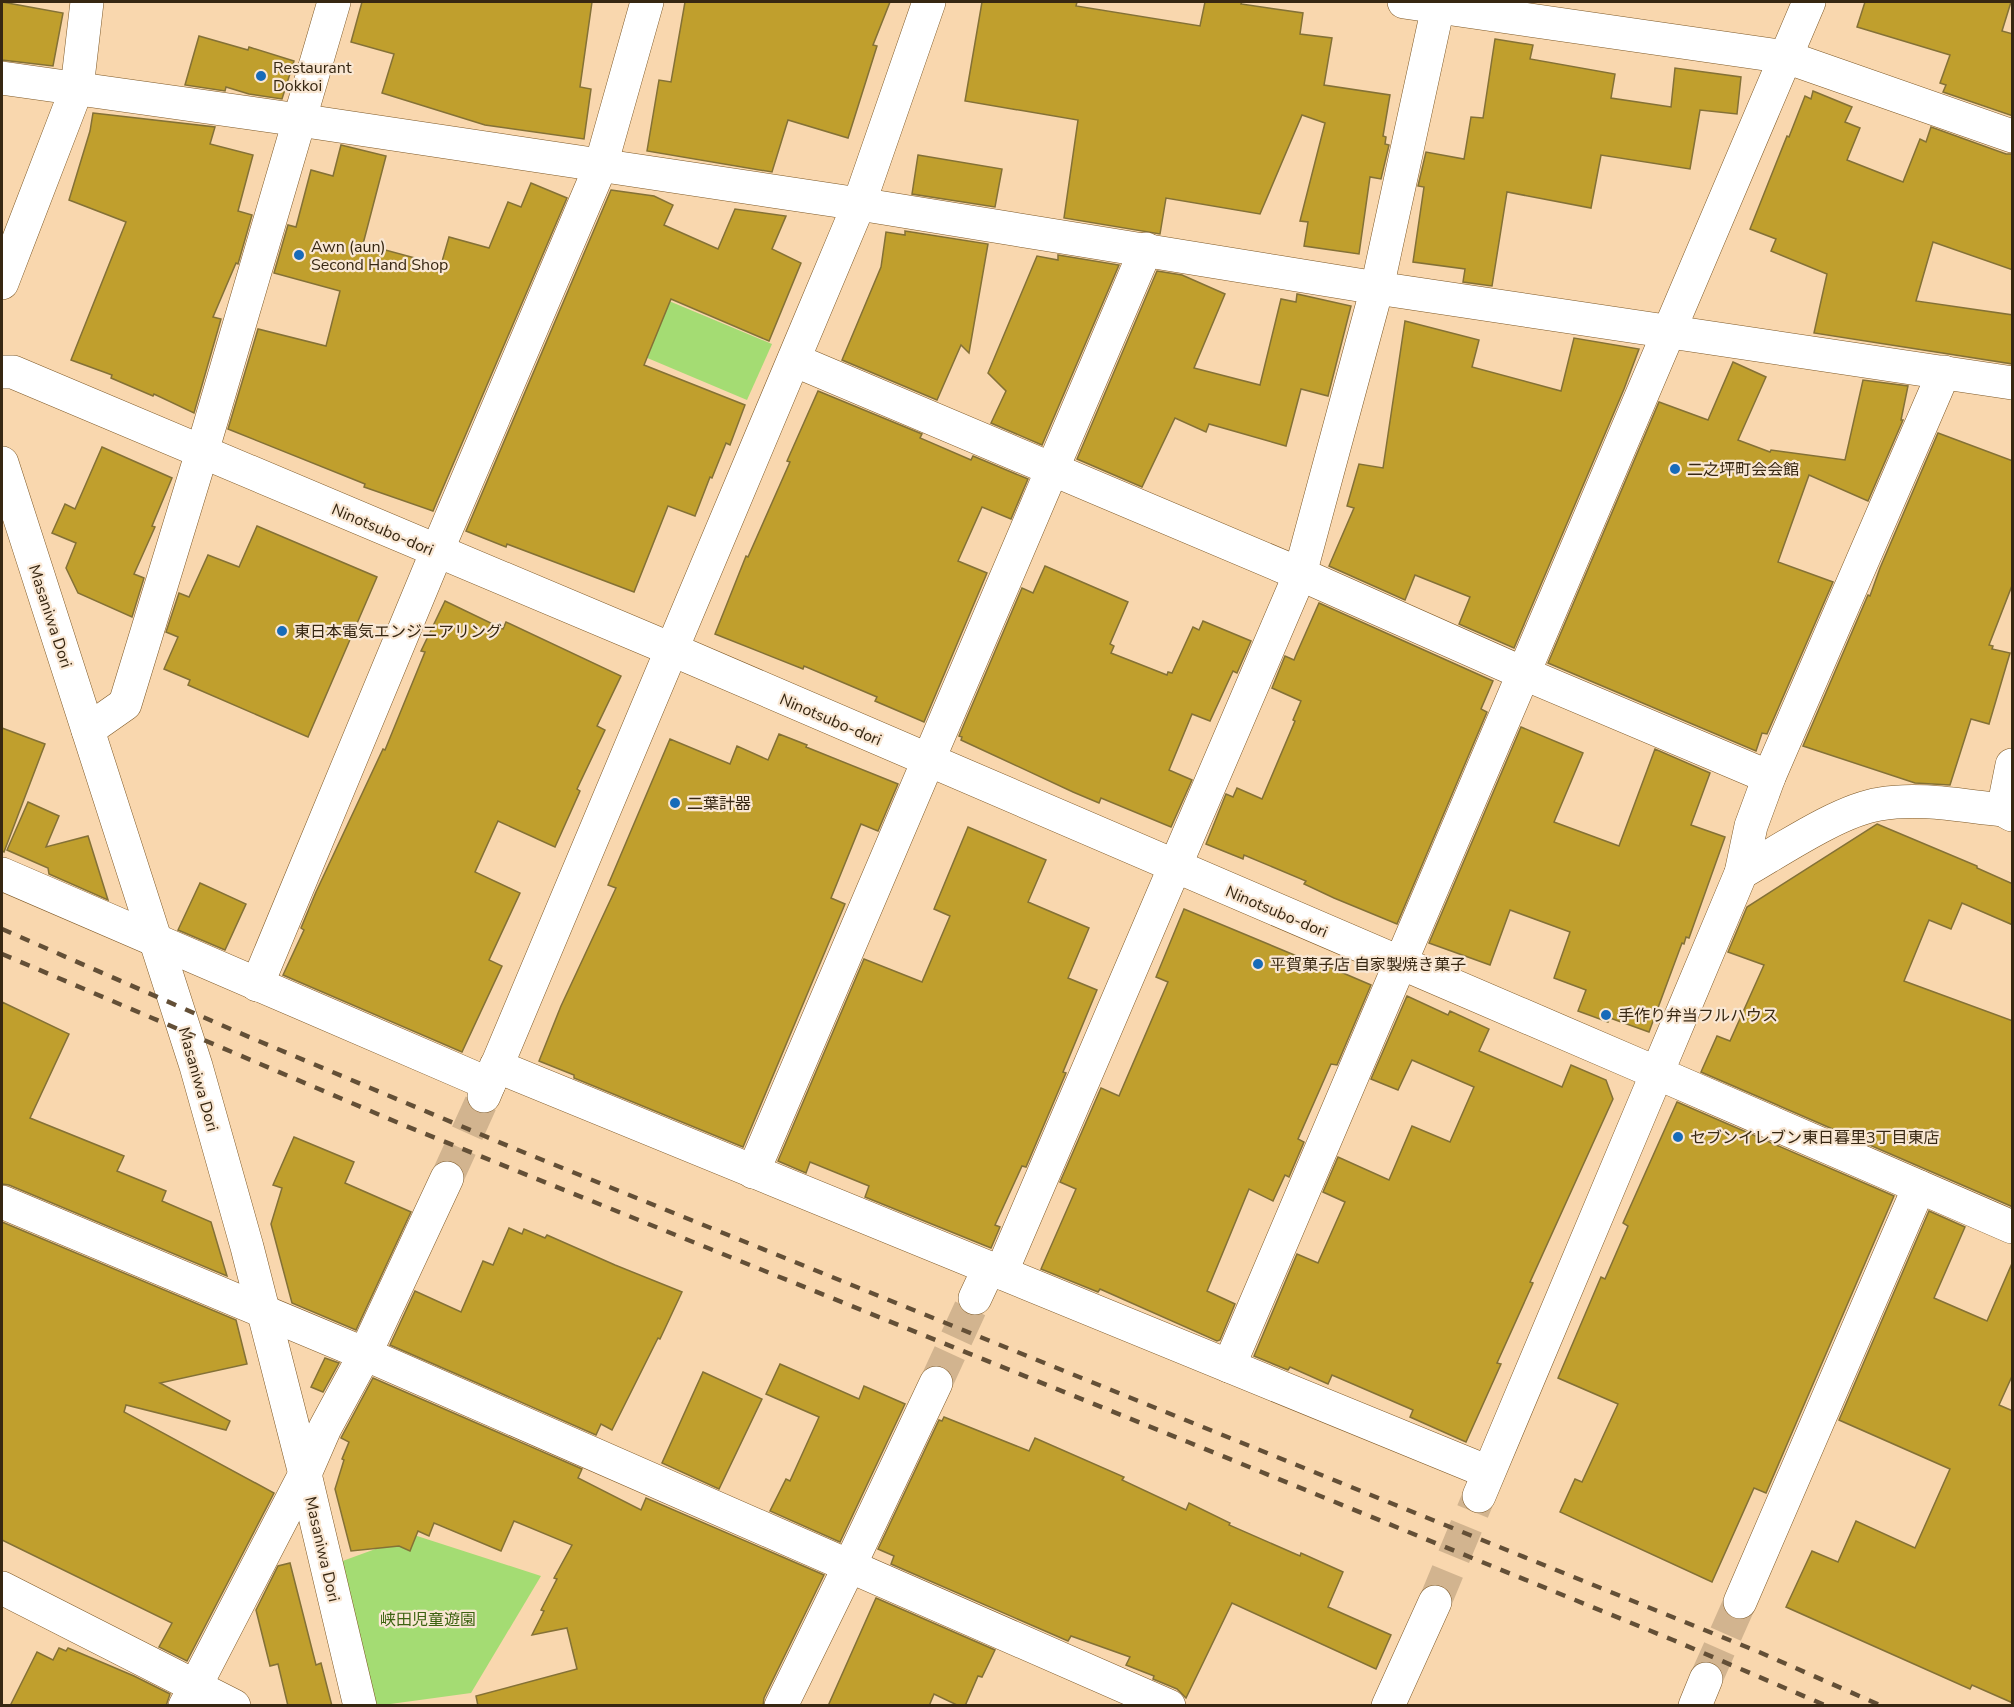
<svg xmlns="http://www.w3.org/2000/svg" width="2014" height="1707" font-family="'Nunito Sans','Noto Sans JP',sans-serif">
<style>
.green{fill:#a4dc73}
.building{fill:#c09f2d;stroke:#847136;stroke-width:1.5}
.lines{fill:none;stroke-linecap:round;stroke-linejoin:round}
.minor-tunnel{stroke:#d2b48f;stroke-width:33;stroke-dasharray:33 16;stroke-linecap:butt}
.tertiary-tunnel{stroke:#d2b48f;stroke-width:33;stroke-dasharray:33 16;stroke-linecap:butt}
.minor-casing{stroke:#7d5826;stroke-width:34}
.tertiary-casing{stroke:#7d5826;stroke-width:34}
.minor{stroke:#fff;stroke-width:33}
.tertiary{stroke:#fff;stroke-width:33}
.rail{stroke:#634f36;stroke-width:4.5;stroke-dasharray:10 10;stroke-linecap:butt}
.poi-dot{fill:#176bb9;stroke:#f9e7d3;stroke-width:2}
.labels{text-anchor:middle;stroke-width:4.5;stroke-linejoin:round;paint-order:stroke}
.poi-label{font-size:16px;fill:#372712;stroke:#f9e7d3;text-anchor:start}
.street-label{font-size:16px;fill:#372712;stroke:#f9e7d3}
.park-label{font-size:16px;fill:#3d6311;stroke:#f9e7d3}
</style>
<rect width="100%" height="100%" fill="#f9d7ae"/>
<g class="green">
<path d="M669,301L772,344L747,400L645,357Z"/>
<path d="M414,1535L541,1576L471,1693L383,1705H371L337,1563Z"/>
</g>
<g class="building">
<path d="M2,2L63,13L53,66L2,60Z"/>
<path d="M362,2H592L580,87L591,89L584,139L485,125L382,93L394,54L351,42Z"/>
<path d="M685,2H890L873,45L877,46L848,138L788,120L772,172L647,151L659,80L671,82Z"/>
<path d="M982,2H1077L1076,6L1200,26L1205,2H1242L1241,4L1303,13L1300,34L1332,38L1324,85L1390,95L1383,136L1386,137L1385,144L1389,145L1381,179L1370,177L1359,254L1304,246L1308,222L1300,221L1325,123L1302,115L1260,214L1166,198L1160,234L1064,218L1078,120L965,101Z"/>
<path d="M1865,2H2011L2002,31L2013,34V116L1943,92L1946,85L1940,83L1950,55L1857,27Z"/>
<path d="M199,36L248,50L249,47L294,61L282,99L249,94L226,87L225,91L185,85Z"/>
<path d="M1495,39L1533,45L1530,59L1615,74L1611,98L1671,107L1675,68L1741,77L1737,114L1700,110L1690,169L1601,155L1591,208L1507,192L1492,286L1463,282L1465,269L1413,262L1424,187L1418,186L1426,152L1464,159L1471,117L1483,118Z"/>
<path d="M1813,91L1852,107L1845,122L1860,128L1847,160L1903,182L1920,139L1926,142L1931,127L2006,154H2013V270L1933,242L1916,301L2013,315V364L1814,333L1827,274L1771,251L1776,239L1750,229L1787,136L1789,137L1805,96L1811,99Z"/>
<path d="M93,113L215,127L210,144L253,155L238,211L252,215L238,264L236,263L213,317L221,319L194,413L154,394L153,396L111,378L112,375L71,360L126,222L69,200L90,131Z"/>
<path d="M341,145L386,156L363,244L441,265L449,237L489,248L508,202L521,207L531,183L567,198L433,511L364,487L365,484L228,429L258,329L326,346L340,291L274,273L288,225L296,227L311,170L333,176Z"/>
<path d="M918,155L1002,169L995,207L912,194Z"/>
<path d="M611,190L654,196L673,205L664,225L718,249L735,209L786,216L772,249L801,263L769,341L671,299L644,365L745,405L730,445L726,443L712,478L710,477L695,516L668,506L634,592L507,544L506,547L466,531Z"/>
<path d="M905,231L988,244L969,353L961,345L937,400L842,360L881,267L886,232L905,235Z"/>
<path d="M1058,255L1119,265L1042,445L991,423L1006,391L988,373L1037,256L1058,260Z"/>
<path d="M1157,271L1182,275L1225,294L1194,368L1260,385L1281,299L1296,302L1297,294L1351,306L1328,396L1301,389L1286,446L1209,424L1206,432L1175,418L1142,487L1077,459Z"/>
<path d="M1405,321L1479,340L1472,367L1561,391L1574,338L1639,349L1624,389L1514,648L1459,624L1470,597L1415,575L1405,600L1329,566L1354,508L1347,506L1359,464L1383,468Z"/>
<path d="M1733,362L1766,377L1738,440L1770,452L1771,450L1845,460L1863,380L1908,386L1901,420H1903L1868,501L1809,475L1778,562L1833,582L1767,734L1762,733L1756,751L1548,663L1659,402L1708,420Z"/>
<path d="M818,391L922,434L920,438L971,460L973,456L1028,479L1011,519L982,507L958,561L987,573L924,722L875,701L877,697L804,666L803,669L715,634L746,556L748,557L790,462L787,461Z"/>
<path d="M1938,433L2013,461V583L1989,645L1993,646L1992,649L2010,653L1989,724L1971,719L1950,785L1915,783L1803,746L1868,595L1870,596L1880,568Z"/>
<path d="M102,447L172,478L152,526L155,527L134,574L144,578L132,617L78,593L66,568L76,543L52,533L65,504L75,509Z"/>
<path d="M257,526L377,577L308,737L188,685L190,680L164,669L178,637L166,632L179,593L189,597L208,555L239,567Z"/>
<path d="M1045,566L1128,602L1110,644L1114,646L1111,653L1167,675L1168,672L1172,673L1193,627L1199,630L1203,621L1251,641L1237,673L1233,671L1210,721L1192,714L1169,770L1192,780L1171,827L1101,798L1099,803L1073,792L961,740L962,737L959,736L1022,588L1033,593Z"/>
<path d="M445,601L503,629L506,622L621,676L597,726L605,730L577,789L580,791L555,847L498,821L475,872L520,893L489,960L502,966L462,1052L283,975L304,930L301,928L316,892L383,749L385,750L425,652L421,651Z"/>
<path d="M1319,603L1493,681L1481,709L1487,712L1397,924L1334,898L1304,884L1306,881L1244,855L1243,859L1206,844L1226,794L1233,797L1237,788L1262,799L1295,721L1293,720L1301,701L1272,688L1285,656L1294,660L1296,655Z"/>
<path d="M1521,727L1583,753L1554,822L1619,846L1655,749L1710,773L1691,825L1725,837L1689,938L1686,937L1684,944L1682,943L1649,1032L1610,1018L1608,1022L1578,1011L1586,990L1554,978L1570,932L1510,910L1490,965L1429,943Z"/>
<path d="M2,728L45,744L4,852L2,851Z"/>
<path d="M779,734L807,745L806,747L898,784L878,831L861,824L831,898L845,904L743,1147L574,1078V1075L539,1061L561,1006L616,888L608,885L670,739L730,764L737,746L768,760Z"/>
<path d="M28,802L59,816L46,847L88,836L108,900L49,874L48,868L7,850Z"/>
<path d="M1877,824L1977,866V868L2013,884V925L1962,903L1951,929L1929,920L1904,981L2013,1021V1207L1701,1072L1717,1036L1730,1041L1764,965L1728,952L1747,907Z"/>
<path d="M968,827L1046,860L1028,902L1089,928L1068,978L1097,990L1063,1072L1066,1073L1026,1167L1022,1166L995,1225L1000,1227L991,1248L865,1197L869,1186L810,1162L806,1173L778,1161L864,959L922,982L950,916L934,909Z"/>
<path d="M200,883L246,904L225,950L178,930Z"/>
<path d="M1184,909L1328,969L1329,967L1371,985L1337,1065L1331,1064L1298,1139L1304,1142L1289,1177L1285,1175L1273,1201L1249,1189L1207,1291L1235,1304L1220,1340L1217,1341L1100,1289L1098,1292L1041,1269L1076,1189L1060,1182L1101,1088L1119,1096L1168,982L1156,977Z"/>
<path d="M1407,996L1448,1015L1450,1011L1489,1029L1479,1051L1562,1087L1571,1065L1606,1080L1613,1099L1530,1282L1533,1283L1497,1363L1501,1364L1466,1442L1410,1417L1413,1410L1332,1375L1328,1384L1290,1367L1288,1370L1254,1356L1297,1254L1318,1263L1345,1202L1323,1192L1338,1157L1389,1180L1412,1126L1450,1142L1474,1087L1412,1060L1398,1090L1371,1079Z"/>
<path d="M2,1002L69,1034L30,1118L124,1156L117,1171L166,1191L162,1201L211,1222L227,1276L9,1185L2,1184Z"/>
<path d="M1677,1102L1894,1196L1766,1493L1754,1488L1712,1582L1560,1512L1575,1479L1582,1482L1618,1404L1558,1378L1601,1277L1605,1279L1628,1226L1623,1223Z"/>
<path d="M294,1137L354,1162L345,1183L411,1212L356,1330L292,1303L271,1224L282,1188L273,1185Z"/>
<path d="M1929,1211L1965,1227L1934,1298L1987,1321L2013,1261V1374L1999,1405L2013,1411V1703L1972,1685L1970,1689L1786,1607L1812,1551L1838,1562L1856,1521L1915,1548L1950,1469L1839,1420Z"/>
<path d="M2,1222L236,1320L247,1364L160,1383L230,1421L226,1430L126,1405L124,1412L274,1493L187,1661L159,1647L172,1623L2,1540Z"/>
<path d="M509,1228L522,1234L524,1229L545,1238L547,1235L615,1265L682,1292L660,1339L658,1338L612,1430L601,1424L596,1435L390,1345L415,1291L461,1312L483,1261L493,1265Z"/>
<path d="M325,1358L339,1363L323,1392L311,1387Z"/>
<path d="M780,1364L859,1399L864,1386L905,1404L840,1542L770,1511L786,1479L790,1481L819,1417L766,1394Z"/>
<path d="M703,1372L762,1399L719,1489L662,1463Z"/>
<path d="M373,1378L582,1469L578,1478L641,1510L646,1498L824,1575L764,1698L763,1706H478L476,1696L577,1669L567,1628L532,1635L544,1611L541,1610L557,1579L554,1578L572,1545L514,1521L501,1551L434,1523L429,1536L418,1531L410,1551L399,1546L351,1551L335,1489L344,1460L342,1459L349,1442L341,1438Z"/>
<path d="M944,1417L1029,1451L1035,1438L1124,1477L1122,1480L1186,1510L1189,1503L1230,1523L1229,1525L1300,1556L1301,1553L1343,1572L1328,1607L1391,1635L1376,1669L1232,1603L1186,1698L1177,1689L1153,1679L1154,1676L1126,1665L1130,1657L1071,1636L1068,1641L891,1564L894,1556L878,1549L939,1420L942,1421Z"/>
<path d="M290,1563L316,1665L321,1663L332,1706H288L278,1664L270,1666L256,1610L278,1566Z"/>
<path d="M876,1598L995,1650L982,1677L978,1676L965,1706H959L934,1694L929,1706H828Z"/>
<path d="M59,1648L66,1651L68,1648L134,1676L170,1694L166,1706H10L37,1652L53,1660Z"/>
</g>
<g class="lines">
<g class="minor-tunnel">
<path d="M447,1178L484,1096"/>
<path d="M936,1383L975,1298"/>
<path d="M1706,1679L1740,1602"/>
</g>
<path class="tertiary-tunnel" d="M1435,1602L1479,1496"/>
<g class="minor-casing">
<g id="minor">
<path d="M1404,2L1786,57L2012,136"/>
<path d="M2,78L299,120L859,204L1377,288L2012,383"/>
<path d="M2,283L77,88L87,2"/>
<path d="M794,360L1300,574L1525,674L1769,777"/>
<path d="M1944,372L1769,777L1751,826L1741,873L1657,1073L2012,1227"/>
<path d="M88,730L125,704L202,452L334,2"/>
<path d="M2003,810L2012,765"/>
<path d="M1741,873C1778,852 1839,810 1880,804C1920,797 1962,806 2003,810L2012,815"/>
<path d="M2,874L489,1084L484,1096"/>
<path d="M257,985L437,551L601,165L647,2"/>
<path d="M496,1066L1488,1472"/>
<path d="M753,1172L1146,249"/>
<path d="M2,1202L365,1354L1169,1706"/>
<path d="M1001,1273L1300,574L1377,288L1439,2"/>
<path d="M975,1298L989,1268"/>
<path d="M1229,1366L1809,2"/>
<path d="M2,1588L234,1706"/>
<path d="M1740,1602L1919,1187"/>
<path d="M185,1706L305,1474L325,1428L365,1354L447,1178"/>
<path d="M781,1706L850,1565L936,1383"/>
<path d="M1695,1706L1706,1679"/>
</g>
</g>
<g class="tertiary-casing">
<g id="tertiary">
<path d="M2,372H13L673,650L1657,1073L1479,1496"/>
<path d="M2,463L196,1066L247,1247L305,1474L360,1706"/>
<path d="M489,1084L859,204L929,2"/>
<path d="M1388,1706L1435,1602"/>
</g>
</g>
<use href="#minor" class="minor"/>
<use href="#tertiary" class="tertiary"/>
<g class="rail">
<path d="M2,929L235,1031L513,1148L1759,1652L1882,1706"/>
<path d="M2,954L401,1124L1188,1442L1673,1640L1827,1706"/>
</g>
</g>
<g class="poi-dot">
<circle cx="261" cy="76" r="6"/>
<circle cx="299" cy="255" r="6"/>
<circle cx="1675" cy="469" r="6"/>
<circle cx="282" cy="631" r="6"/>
<circle cx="675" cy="803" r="6"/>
<circle cx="1258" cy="964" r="6"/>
<circle cx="1606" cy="1015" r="6"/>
<circle cx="1678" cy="1137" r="6"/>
</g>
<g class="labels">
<g class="poi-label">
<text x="273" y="73">Restaurant<tspan x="273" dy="18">Dokkoi</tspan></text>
<text x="311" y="252">Awn (aun)<tspan x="311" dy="18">Second Hand Shop</tspan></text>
<text x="1687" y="475">二之坪町会会館</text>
<text x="294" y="637">東日本電気エンジニアリング</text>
<text x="687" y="809">二葉計器</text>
<text x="1270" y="970">平賀菓子店 自家製焼き菓子</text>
<text x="1618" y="1021">手作り弁当フルハウス</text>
<text x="1690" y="1143">セブンイレブン東日暮里3丁目東店</text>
</g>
<g class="street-label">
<text transform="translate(383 529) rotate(23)" y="6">Ninotsubo-dori</text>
<text transform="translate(51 616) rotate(72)" y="6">Masaniwa Dori</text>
<text transform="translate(831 719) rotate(23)" y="6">Ninotsubo-dori</text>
<text transform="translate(1277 911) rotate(23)" y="6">Ninotsubo-dori</text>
<text transform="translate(199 1079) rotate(74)" y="6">Masaniwa Dori</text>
<text transform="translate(323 1549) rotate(77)" y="6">Masaniwa Dori</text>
</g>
<g class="park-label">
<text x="428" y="1625">峡田児童遊園</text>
</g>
</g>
<rect width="2014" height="1707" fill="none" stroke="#372712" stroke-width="6"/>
</svg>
